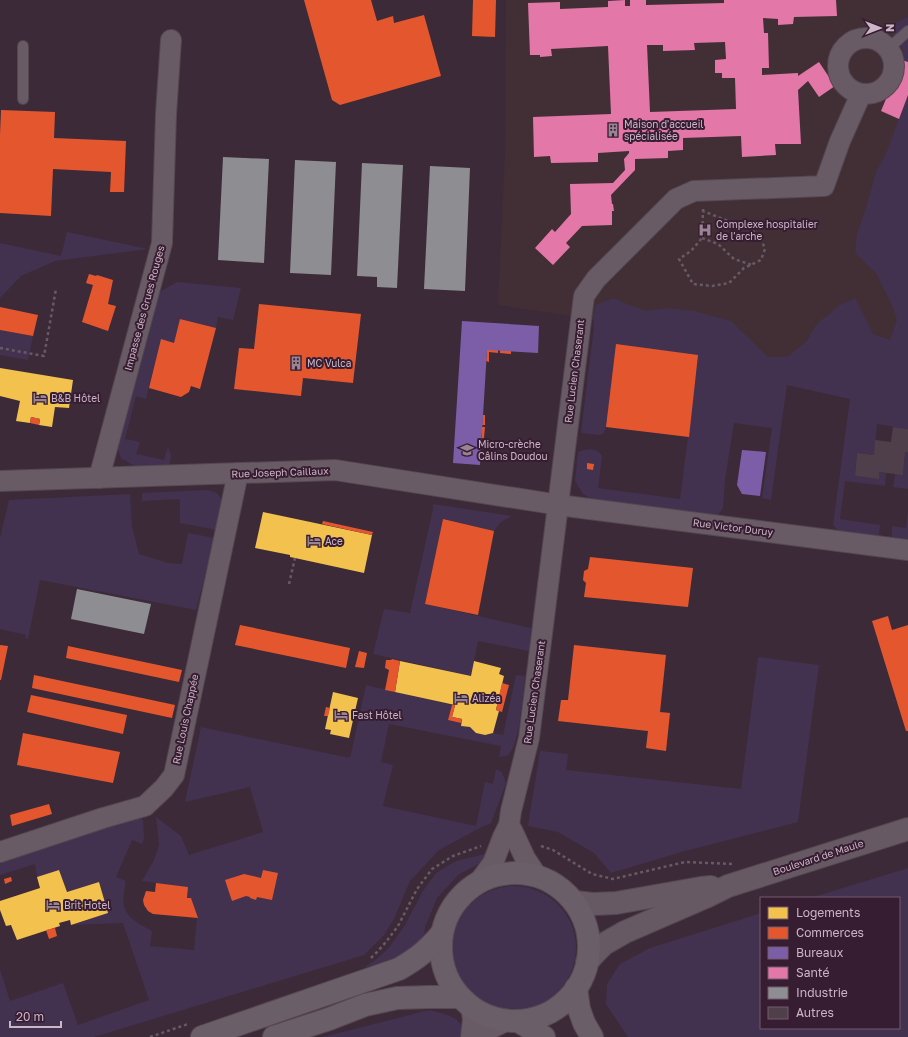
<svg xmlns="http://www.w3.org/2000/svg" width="908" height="1037" font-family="'Golos Text',sans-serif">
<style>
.medical{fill:#412f35}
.green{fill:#433150}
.homes{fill:#f2c14e}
.shops{fill:#e4572e}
.offices{fill:#7b5ea7}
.health{fill:#e377a8;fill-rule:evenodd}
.industry{fill:#8d8d92}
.building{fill:#4f3f4b}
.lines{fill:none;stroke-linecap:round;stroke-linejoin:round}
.service-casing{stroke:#544751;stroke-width:12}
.minor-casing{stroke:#544751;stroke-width:22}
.secondary-casing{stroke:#544751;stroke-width:24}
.primary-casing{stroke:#584854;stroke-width:24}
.path{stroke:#665b64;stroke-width:2.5;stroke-dasharray:3 3;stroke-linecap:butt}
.service{stroke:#695b65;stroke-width:10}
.minor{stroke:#695b65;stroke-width:20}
.secondary{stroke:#675964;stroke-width:22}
.primary{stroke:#6a5e68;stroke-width:22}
.labels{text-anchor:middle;stroke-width:4;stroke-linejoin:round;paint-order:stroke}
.poi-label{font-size:10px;fill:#ccb5c6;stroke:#371d31;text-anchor:start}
.street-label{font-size:10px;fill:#ccb5c6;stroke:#371d31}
</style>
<rect width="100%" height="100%" fill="#3c2a38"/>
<path class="medical" d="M506,0H908V416L736,344L566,315L498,305L505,156Z"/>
<g class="green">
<path d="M907,17L908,18V62L902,60L903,50L892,34L896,23Z"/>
<path d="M908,95V429L877,424L874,455L857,453L855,476L878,479L879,472L886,473L885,486L845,481L840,519L880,525L879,536L838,531L833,525L850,399L787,385L771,500L762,498L772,428L734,423L725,480L723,508L713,522L690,514L590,498L583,494L575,481L578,452C586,449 598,446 602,457L598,488L680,499L688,437L606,427L604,433L600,435L581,433L594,326L593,315L596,305L613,298L630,305L646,311L666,308L694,311L731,321L768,357H787L806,342L814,328L821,320L830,314L838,306L855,298L873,334L890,340L897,320L892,305L876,273L855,253L857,234L866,208L876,172L887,151Z"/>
<path d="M67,232L148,249L55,261L21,276L0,298V243L61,256Z"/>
<path d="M177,282L241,288L233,320L218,317L216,328L180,319L174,343L161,340L146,399L136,396L125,439L140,442L136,454L164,460L168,446L171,456L169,468H138L121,458L116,444L150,309L161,291Z"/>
<path d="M0,330L33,336L28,360L0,355Z"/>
<path d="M905,452H908V489L893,487L895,474H903Z"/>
<path d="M207,490C230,493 220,513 217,530L180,523V499L142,501V493Z"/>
<path d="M130,494L132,527L139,554L168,563L182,564L188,533L215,538L196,610L40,580L28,639L25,638L26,635L0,629V538L9,500Z"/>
<path d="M433,504L512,516L501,522L494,531L443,519L425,604L531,628L529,651L478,641L471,676L373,654L384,609L410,613L433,509Z"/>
<path d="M908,510V539L892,537V526L906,528Z"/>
<path d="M758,657L819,665L798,822L685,851L611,873L594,853L558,832L528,826L540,751L568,754L566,770L741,789Z"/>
<path d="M516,675L525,676C523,692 520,746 508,755C506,756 502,757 499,757L501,746L389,724L381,762L393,765L383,806L476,826L485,782L493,784L496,769L502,772L506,783L491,823L476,830L439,850L410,881L394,919L384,935L364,955L94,1037H0V969L10,1001L63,983L78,1025L149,1000L123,923L71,925L108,913L99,882L67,892L59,870L37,877L35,864L0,875V859L136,816L143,820L144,839L142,844L132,840L116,877L126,881C119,912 126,917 152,931L150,946L194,950L197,918L191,898H187L188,887L142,881L154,860L159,845L156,817L181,836L189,855L263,832L250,787L185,802L201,727L350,758L366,685L452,705L448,720L461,723V726L470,727L476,733L485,735L493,733L503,735Z"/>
<path d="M489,853L486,860L458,875L437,898L425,927L424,938L410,951L388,963L363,967L373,962L388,949L405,925L423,891L436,873L456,861Z"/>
<path d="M908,868V1037H628L606,1004L607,984L620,964L650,948L761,913V1028H899V898H810Z"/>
<circle cx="514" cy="948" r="62"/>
<path d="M429,1010L445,1014L456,1019L463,1027L461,1037H323Z"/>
</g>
<g class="homes">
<path d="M0,368L73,380L69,408L55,407L52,427L39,425L40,419L31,417L30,423L16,421L20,401L0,396Z"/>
<path d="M263,512L372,535L364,573L295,558L290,557V555L255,548Z"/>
<path d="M400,661L471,676L474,661L501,668L499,674L504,676L496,710L499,711L493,733L485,735L476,733L470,727L461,726L462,719L452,717L455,705L395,692Z"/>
<path d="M333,692L358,698L349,738L330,734L331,730L325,729Z"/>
<path d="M59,870L67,892L99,882L108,913L71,925L70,920L59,923L60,926L17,940L11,925L6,926L0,910V901L40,888L37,877Z"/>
</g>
<g class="shops">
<path d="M304,0H371L377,21L393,16L394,23L424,15L441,76L340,105L332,100Z"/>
<path d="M473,0H496L495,37L472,36Z"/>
<path d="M1,110L55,112L54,138L126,141L124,192H110L111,172L53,169L51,216L0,213V135Z"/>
<path d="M89,274L96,276L97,275L113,280L108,304L116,306L108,331L82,322L93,285L86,283Z"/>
<path d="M259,304L361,314L353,383L303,378L301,396L234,389L239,348L254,349Z"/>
<path d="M0,307L38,315L33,336L0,330Z"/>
<path d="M180,319L216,328L200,389L191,386L189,392L181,397L149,388L161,339L174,343Z"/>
<path d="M616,344L698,355L689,437L606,427Z"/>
<path d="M487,350H498V353L489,352V362L486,361Z"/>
<path d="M500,350L511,351V354L500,353Z"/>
<path d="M483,415H485V425H482Z"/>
<path d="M31,417L40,419L39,425L30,423Z"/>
<path d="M482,427H485L484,438H482Z"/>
<path d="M587,463L594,464L593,470L587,469Z"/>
<path d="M443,519L494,531L478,615L425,604Z"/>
<path d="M323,521L373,532L372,535L322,524Z"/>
<path d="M590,557L693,568L688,607L584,597L586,583L583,580L584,571L588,569Z"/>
<path d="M888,616L892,630L908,625V731H906L872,621Z"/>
<path d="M240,625L350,648L346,668L235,645Z"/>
<path d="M0,645L8,646L1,680H0Z"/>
<path d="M574,645L666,655L660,712L670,713L666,751L646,748L648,731L558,721L561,700H568Z"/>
<path d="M68,646L182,670L179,682L66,658Z"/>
<path d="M359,651L367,653L364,668L355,667Z"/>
<path d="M392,659L400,661L395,692L385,690L389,670L385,668L386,660H391Z"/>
<path d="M34,675L175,705L172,718L32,688Z"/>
<path d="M502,683L509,685L502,712L496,710Z"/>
<path d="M31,695L127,715L123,734L27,712Z"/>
<path d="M452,705H455L452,717L462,719L461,723L448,720Z"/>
<path d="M326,707L330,708L328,716H324Z"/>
<path d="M23,733L120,752L113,783L17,765Z"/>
<path d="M49,804L52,814L12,826L10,815Z"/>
<path d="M263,870L278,873L272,900L257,897L256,900L250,898V897L246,896L232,901L225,880L244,874L261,878Z"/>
<path d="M11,877L12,881L5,884L4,879Z"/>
<path d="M156,883L188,887L187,898H191L198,918L153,914L148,911L144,905L143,900L146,891L155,892Z"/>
<path d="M55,928L57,936L49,939L46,930Z"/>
</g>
<g class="offices">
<path d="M462,321L539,326L538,353L487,350L480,465L453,463Z"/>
<path d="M742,450L766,452L760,496L742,494L737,485Z"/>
</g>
<g class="health">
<path d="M625,0V6H630V0H646V5L724,3V0H836L837,16L794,17L793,24L778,25V19L763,18L764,33H768L769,68H762V75L798,73V76L819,62L835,86L819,97L808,81L798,90L801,144H775L776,155L742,157L741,136L683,138V150L668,151V158L635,159V170L611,195L612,204H613L614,211H612V225L582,226L566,243L570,247L553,265L535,248L552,229L555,232L571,214L570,184L613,183L625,170L624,159L629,153V151L598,153V162L551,163L550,156L534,157L533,117L611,114L608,46L551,49L552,56L540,57V55H530L528,3L560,2V9L608,7V1ZM725,42L726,59L715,60V73H722V78H735L736,109L650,112L647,45H663V51L695,50L694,43Z"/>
<path d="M902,60L908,62V95L899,119L881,111Z"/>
</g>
<g class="industry">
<path d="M223,157L269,159L264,263L218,260Z"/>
<path d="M295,160L336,162L331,275L290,273Z"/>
<path d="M362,163L403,165L397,288L377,287V277L357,276Z"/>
<path d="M430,166L470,168L465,291L424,289Z"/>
<path d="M77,589L151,604L144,634L71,619Z"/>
</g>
<path class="building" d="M893,427L908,429V452H905L903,475L879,472V479L855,476L857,453L874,455L875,440L891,442Z"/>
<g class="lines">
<g class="service-casing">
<g id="service">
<path d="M23,46V99"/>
<path d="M889,48L908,31"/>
</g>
</g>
<g class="minor-casing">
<g id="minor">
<circle cx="866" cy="66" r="28"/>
<path d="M99,478L162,243L166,114L171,40"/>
<path d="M0,481L335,470L566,506L908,550"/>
<path d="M509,825L513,832L525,858L537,876"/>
<path d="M0,852L103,818L145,806L164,788L174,775L238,473"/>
<path d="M479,882L493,863L503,837L509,825L511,811L529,738L584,296L596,279L676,199L694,191L824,186L840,141L861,94"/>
<path d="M471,1037L473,1019L471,1007"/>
<path d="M482,1037L486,1031L506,1021"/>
</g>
</g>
<g class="secondary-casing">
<g id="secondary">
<path d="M574,902L593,904L616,903L701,888L711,887"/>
<path d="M587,962L596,952L604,944L625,932L708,896L728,886L908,829"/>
</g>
</g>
<g class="primary-casing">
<g id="primary">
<circle cx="515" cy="947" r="74"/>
<path d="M576,988L579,1009L584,1023L592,1037"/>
<path d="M518,1021L544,1037"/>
<path d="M202,1037L399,969C418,958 428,950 442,933"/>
<path d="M274,1037L329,1019L365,1005L397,998L429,997H460"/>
</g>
</g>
<g class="path">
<path d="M703,209V211L702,238L691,251L679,259L693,284L712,286L729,283L744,268L761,260L765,249L760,236L746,226L728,221L703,211"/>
<path d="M702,238L718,244L734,259L752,265"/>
<path d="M0,348L44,356L56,289"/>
<path d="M289,584L295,558"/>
<path d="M541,846L553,850L592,874L613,879L685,862L732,864"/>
<path d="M371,958L378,951L386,942L398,926L417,889L432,869L453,856L481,846"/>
<path d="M150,1037L188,1024"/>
</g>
<use href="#service" class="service"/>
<use href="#minor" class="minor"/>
<use href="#secondary" class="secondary"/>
<use href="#primary" class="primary"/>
</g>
<defs>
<g id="building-bare" transform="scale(1.08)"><path d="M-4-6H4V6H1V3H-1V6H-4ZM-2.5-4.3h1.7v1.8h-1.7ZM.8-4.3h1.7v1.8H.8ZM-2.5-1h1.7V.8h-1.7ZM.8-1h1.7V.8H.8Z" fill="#9a8494" stroke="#371d31" stroke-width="2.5" paint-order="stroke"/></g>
<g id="hospital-bare" transform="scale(1.08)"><path d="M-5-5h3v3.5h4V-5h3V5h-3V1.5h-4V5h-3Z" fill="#9a8494" stroke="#371d31" stroke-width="2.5" paint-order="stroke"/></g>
<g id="hotel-bare" transform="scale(1.08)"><path d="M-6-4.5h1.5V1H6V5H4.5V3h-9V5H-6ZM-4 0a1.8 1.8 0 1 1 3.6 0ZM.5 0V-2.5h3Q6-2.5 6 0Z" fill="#9a8494" stroke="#371d31" stroke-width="2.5" paint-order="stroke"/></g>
<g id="school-bare" transform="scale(1.08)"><path d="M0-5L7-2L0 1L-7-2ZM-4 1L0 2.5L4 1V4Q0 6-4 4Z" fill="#9a8494" stroke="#371d31" stroke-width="2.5" paint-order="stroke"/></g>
</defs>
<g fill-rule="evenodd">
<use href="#building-bare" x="613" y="130"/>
<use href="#hospital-bare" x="705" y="230"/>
<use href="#building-bare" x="296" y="363"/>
<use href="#hotel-bare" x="40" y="398"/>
<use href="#school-bare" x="467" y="450"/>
<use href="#hotel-bare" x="314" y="541"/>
<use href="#hotel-bare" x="461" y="698"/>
<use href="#hotel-bare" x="341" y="715"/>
<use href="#hotel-bare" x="53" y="905"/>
</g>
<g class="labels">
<g class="poi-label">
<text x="624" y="128">Maison d'accueil<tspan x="624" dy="12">spécialisée</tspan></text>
<text x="716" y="228">Complexe hospitalier<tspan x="716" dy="12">de l'arche</tspan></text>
<text x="307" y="367">MC Vulca</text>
<text x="51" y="402">B&amp;B Hôtel</text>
<text x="478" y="448">Micro-crèche<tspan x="478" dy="12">Câlins Doudou</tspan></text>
<text x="325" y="545">Ace</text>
<text x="472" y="702">Alizéa</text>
<text x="352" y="719">Fast Hôtel</text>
<text x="64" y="909">Brit Hotel</text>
</g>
<g class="street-label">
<text transform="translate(144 308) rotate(-75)" y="4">Impasse des Grues Rouges</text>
<text transform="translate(574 371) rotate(-83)" y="4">Rue Lucien Chaserant</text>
<text transform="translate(280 472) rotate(-2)" y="4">Rue Joseph Caillaux</text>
<text transform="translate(733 527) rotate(7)" y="4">Rue Victor Duruy</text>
<text transform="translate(534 692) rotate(-82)" y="4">Rue Lucien Chaserant</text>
<text transform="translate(185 719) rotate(-78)" y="4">Rue Louis Chappée</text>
<text transform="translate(818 857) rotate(-18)" y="4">Boulevard de Maule</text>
</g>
</g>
<rect x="760" y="897" width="140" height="132" fill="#371d31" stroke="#735a6d"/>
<rect x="768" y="907" width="20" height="12" fill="#f2c14e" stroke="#735a6d"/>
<text x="796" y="917" font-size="12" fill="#ccb5c6">Logements</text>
<rect x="768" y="927" width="20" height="12" fill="#e4572e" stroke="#735a6d"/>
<text x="796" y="937" font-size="12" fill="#ccb5c6">Commerces</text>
<rect x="768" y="947" width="20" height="12" fill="#7b5ea7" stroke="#735a6d"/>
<text x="796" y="957" font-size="12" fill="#ccb5c6">Bureaux</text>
<rect x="768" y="967" width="20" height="12" fill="#e377a8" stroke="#735a6d"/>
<text x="796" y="977" font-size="12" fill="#ccb5c6">Santé</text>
<rect x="768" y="987" width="20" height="12" fill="#8d8d92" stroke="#735a6d"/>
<text x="796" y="997" font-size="12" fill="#ccb5c6">Industrie</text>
<rect x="768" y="1007" width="20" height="12" fill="#4f3f4b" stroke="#735a6d"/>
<text x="796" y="1017" font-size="12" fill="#ccb5c6">Autres</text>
<g transform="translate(880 28) rotate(90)" stroke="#371d31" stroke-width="3" paint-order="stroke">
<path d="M0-3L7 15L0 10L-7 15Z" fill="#ccb5c6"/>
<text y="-6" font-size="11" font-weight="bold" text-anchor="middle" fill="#ccb5c6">N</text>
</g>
<path d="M10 1021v6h51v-6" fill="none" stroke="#ccb5c6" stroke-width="2"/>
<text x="16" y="1021" font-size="12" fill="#ccb5c6" stroke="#371d31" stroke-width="3" paint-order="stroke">20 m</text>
</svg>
